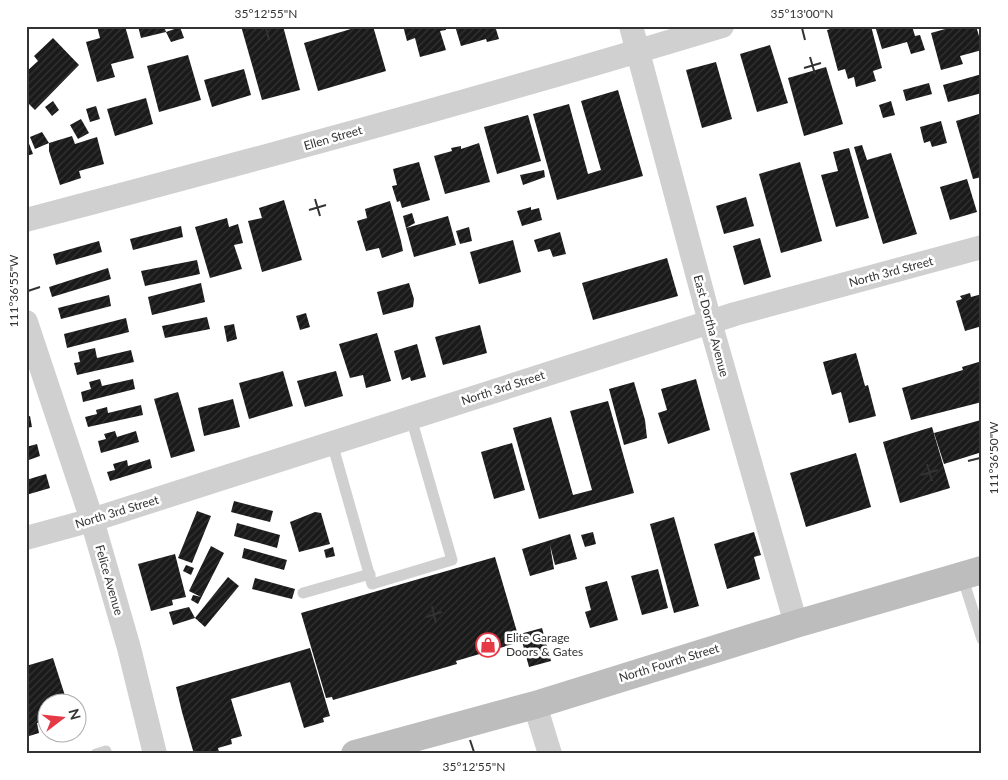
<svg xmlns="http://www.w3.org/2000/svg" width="1008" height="780" font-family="Lato,sans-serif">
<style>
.building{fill:url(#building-hatch)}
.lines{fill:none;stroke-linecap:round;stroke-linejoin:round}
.service{stroke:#d0d0d0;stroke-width:11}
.minor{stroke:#d0d0d0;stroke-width:24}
.secondary{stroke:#bdbdbd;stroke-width:28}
.ticks{fill:none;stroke:#333;stroke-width:2}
.labels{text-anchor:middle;stroke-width:5;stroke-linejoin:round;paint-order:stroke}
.street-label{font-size:12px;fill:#333;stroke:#fff}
.poi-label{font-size:12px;fill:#333;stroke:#fff;text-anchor:start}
.neatline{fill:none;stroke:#333;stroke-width:2}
.ticks-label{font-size:12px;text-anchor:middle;fill:#333}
</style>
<defs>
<pattern id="building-hatch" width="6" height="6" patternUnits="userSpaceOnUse" patternTransform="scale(1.25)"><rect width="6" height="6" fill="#1a1a1a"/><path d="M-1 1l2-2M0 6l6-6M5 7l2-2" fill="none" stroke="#333"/></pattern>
</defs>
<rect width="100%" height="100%" fill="#fff"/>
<g class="building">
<path d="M97,26H125L134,58L111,64L115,77L97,82L86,42L100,38Z"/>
<path d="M138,26H164L166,32L180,27L184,38L171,42L166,32L141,38Z"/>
<path d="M241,26H283L300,90L262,100Z"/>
<path d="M361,26H373L386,71L318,91L304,43Z"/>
<path d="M403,26H445L446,30L440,31L446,50L420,57L415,38L407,41Z"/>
<path d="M455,26H495L499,39L487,42L486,39L461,46Z"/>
<path d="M841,26H853V27L857,26H871L882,68L873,71L876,81L856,87L854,77L848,79L845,69L838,71L827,30Z"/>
<path d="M875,26H912L915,36L920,35L925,50L911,54L907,42L882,49Z"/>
<path d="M956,26H976L982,46V50L960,56L963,64L941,70L931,33Z"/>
<path d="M53,38L79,65L35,110L26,101V72L38,61L34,56Z"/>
<path d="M770,45L788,103L757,112L740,54Z"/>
<path d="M188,55L201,100L159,112L147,66Z"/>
<path d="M716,62L732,119L702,128L686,70Z"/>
<path d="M826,67L843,124L804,136L788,78Z"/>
<path d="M244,69L251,95L212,107L204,80Z"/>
<path d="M982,74V93L948,102L943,85Z"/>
<path d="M929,83L932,94L906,101L903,90Z"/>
<path d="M618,90L643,176L557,200L533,114L569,104L588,174L601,170L581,101Z"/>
<path d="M146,98L153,124L115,136L107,109Z"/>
<path d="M53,101L59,110L52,116L45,107Z"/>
<path d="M891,101L895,115L883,118L879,105Z"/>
<path d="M96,106L100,119L90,122L86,109Z"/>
<path d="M982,113V177L973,179L956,121Z"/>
<path d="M528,115L541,161L497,174L484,127Z"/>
<path d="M81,119L89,133L78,139L70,125Z"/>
<path d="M941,121L947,143L932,147L930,141L924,143L920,127Z"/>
<path d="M42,132L49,143L35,149L30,137Z"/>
<path d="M72,136L75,144L97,137L104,164L79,171L81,178L60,185L49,151V143Z"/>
<path d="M28,141L33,154L26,156V142Z"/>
<path d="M479,143L490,182L445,194L434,156L452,151L451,148L461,146V149Z"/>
<path d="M862,145L867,160L891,153L917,234L883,244L854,147Z"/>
<path d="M849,148L869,218L836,227L821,175L838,171L833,152Z"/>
<path d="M419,162L430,200L402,208L400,201L397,202L392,186L397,185L393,169Z"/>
<path d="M800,162L822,241L781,253L759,174Z"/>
<path d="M544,170L545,177L523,185L520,175Z"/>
<path d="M967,179L977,212L950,220L940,187Z"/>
<path d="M746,197L754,226L724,234L716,206Z"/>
<path d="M284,200L302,260L262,272L248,221L262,218L259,208Z"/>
<path d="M390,201L401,241L403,251L382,258L379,248L366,251L357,221L367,218L365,209Z"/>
<path d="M531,207V210L539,208L542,220L522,226L517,211Z"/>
<path d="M412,213L415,223L406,228L403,216Z"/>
<path d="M448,216L456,245L414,257L406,228Z"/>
<path d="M227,218L229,227L238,224L243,243L234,245L242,269L210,278L195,227Z"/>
<path d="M181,226L183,237L133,250L130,239Z"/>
<path d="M469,227L472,241L460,244L456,231Z"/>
<path d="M560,232L566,254L553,257L550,249L538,252L534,240Z"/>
<path d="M760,238L771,277L744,285L733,246Z"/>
<path d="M513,240L521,272L479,284L470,252Z"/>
<path d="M99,241L102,252L56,265L53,254Z"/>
<path d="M667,258L678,296L593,320L582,283Z"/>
<path d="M197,260L200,274L145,286L141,271Z"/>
<path d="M108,268L111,279L52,297L49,287Z"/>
<path d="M201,283L205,302L152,315L148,297Z"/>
<path d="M409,283L414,299L413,307L383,315L377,292Z"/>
<path d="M970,293L971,297L982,294V326L965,331L956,301L962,299L960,296Z"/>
<path d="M109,295L111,306L61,319L58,308Z"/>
<path d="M306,313L310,327L300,330L296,316Z"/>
<path d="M207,317L210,329L165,338L162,326Z"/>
<path d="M126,318L129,332L67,348L64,334Z"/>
<path d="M234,324L237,339L227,342L224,326Z"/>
<path d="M480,325L487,353L443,365L435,337Z"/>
<path d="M377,333L391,381L366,388L363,375L350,378L339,344Z"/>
<path d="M417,344L426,377L411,381L410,377L402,380L394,351Z"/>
<path d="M95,348L97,358L131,350L134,362L77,375L74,363L80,362L78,352Z"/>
<path d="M856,353L865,386L868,385L876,416L849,423L841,392L832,395L823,362Z"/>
<path d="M982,361V402L911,420L902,388L963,370L962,367Z"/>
<path d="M283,371L293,406L249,419L239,383Z"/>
<path d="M336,371L343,396L305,407L297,381Z"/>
<path d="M100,379L102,386L133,379L135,389L83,402L81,392L91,389L89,382Z"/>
<path d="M696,379L710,430L668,444L658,413L667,410L661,389Z"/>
<path d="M634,382L645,420L647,438L624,445L609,389Z"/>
<path d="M178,392L195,451L171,458L154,399Z"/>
<path d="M233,399L240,427L204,436L198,408Z"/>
<path d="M608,401L634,493L539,519L513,428L551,417L573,495L592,490L570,411Z"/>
<path d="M141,405L143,415L88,427L85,417L97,414L96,410L107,407L108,413Z"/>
<path d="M30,416L32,427L26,428V417Z"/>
<path d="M981,420L982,452L944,464L934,433Z"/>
<path d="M932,427L950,488L900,503L883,442Z"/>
<path d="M115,431L117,437L136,431L139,442L101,453L98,441L106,439L104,434Z"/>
<path d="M512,443L525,490L494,499L481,452Z"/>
<path d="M37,444L40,456L26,461V447Z"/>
<path d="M856,453L871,507L806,527L790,473Z"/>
<path d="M150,459L152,468L110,481L107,472L115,470L113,464L127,460L128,466Z"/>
<path d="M46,474L50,488L26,495V480Z"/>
<path d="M234,501L273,511L270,522L231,512Z"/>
<path d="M197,511L211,516L192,563L178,558Z"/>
<path d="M315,512L321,513L330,544L299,552L290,522Z"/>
<path d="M674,517L699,606L674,613L650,524Z"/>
<path d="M237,523L280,535L277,548L234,536Z"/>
<path d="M593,532L596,544L585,547L581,535Z"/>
<path d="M754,532L761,555L754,557L760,579L727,589L714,544Z"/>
<path d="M570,534L577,559L555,565L550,545L554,569L530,576L522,549Z"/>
<path d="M211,546L224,553L198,604L191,600L193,595L201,597L189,591Z"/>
<path d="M333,547L335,556L326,558L324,550Z"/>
<path d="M244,548L287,560L284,570L242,558Z"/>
<path d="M175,554L186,597L172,600L173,605L151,611L138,564Z"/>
<path d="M495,557L520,642L456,661L457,664L333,700L332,697L326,698L301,613Z"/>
<path d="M186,565L194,568L191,575L183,571Z"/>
<path d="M658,569L668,608L642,615L631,576Z"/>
<path d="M228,577L239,586L205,627L195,618Z"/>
<path d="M255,578L295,589L292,599L252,589Z"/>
<path d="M607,581L618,620L590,628L585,612L591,610L585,587Z"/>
<path d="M189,607L195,618L173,625L169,612Z"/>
<path d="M542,628L551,661L529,667L520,634Z"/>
<path d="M310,648L330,716L323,718L324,722L304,728L290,682L231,699L242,736L231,739L232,744L218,748L219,752L214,754H194L182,712L176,687Z"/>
<path d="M53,658L67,702H48V720L37,723L39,733L26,737V666Z"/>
</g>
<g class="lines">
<g class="service">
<path d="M332,443L372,584L452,560L411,418"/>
<path d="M962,576L982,639"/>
<path d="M303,593L370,574"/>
<path d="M96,754L106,751"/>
</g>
<g class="minor">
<path d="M631,26L710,322L796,624"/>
<path d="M26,220C259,159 491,96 722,26"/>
<path d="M26,322L92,520L129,648L155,754"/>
<path d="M26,538L92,520L735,314L982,247"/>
<path d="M535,705L550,754"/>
</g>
<path class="secondary" d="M355,754L535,705L796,624L982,570"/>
</g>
<path class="ticks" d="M266,28L269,40M802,28L805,40M810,57L815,74M804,68L821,63M315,199L320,216M309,210L326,205M28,291L40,287M968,461L980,458M927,464L932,481M921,475L938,470M432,606L436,623M426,617L442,612M470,740L474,752"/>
<defs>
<g id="shop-ring" transform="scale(1.25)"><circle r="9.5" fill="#fff" stroke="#e63946" stroke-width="1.5"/><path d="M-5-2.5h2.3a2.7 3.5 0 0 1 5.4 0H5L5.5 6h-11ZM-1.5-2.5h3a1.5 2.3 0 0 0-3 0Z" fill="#e63946"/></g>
</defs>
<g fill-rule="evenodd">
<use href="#shop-ring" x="488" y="645"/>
</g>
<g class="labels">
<g class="street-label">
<text transform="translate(333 138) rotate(-16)" y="4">Ellen Street</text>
<text transform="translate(891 272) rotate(-15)" y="4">North 3rd Street</text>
<text transform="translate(711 326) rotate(75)" y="4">East Dortha Avenue</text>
<text transform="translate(503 388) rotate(-18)" y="4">North 3rd Street</text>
<text transform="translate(117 512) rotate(-17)" y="4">North 3rd Street</text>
<text transform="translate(109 580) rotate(74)" y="4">Felice Avenue</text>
<text transform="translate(669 663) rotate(-17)" y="4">North Fourth Street</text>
</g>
<g class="poi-label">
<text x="506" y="642">Elite Garage<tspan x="506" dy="14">Doors &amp; Gates</tspan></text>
</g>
</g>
<rect width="1008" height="780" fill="none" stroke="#ffffff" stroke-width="55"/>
<g transform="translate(62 718) rotate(74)"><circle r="24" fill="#ffffff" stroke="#adadad"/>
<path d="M0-4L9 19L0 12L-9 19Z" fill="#e63946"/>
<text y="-8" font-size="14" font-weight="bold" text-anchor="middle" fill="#333333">N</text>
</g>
<rect x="28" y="28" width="952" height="724" class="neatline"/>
<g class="ticks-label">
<text x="266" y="18">35°12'55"N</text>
<text x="802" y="18">35°13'00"N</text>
<text transform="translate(14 291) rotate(-90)" y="4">111°36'55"W</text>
<text transform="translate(994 458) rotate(-90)" y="4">111°36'50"W</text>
<text x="474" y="771">35°12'55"N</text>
</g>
</svg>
